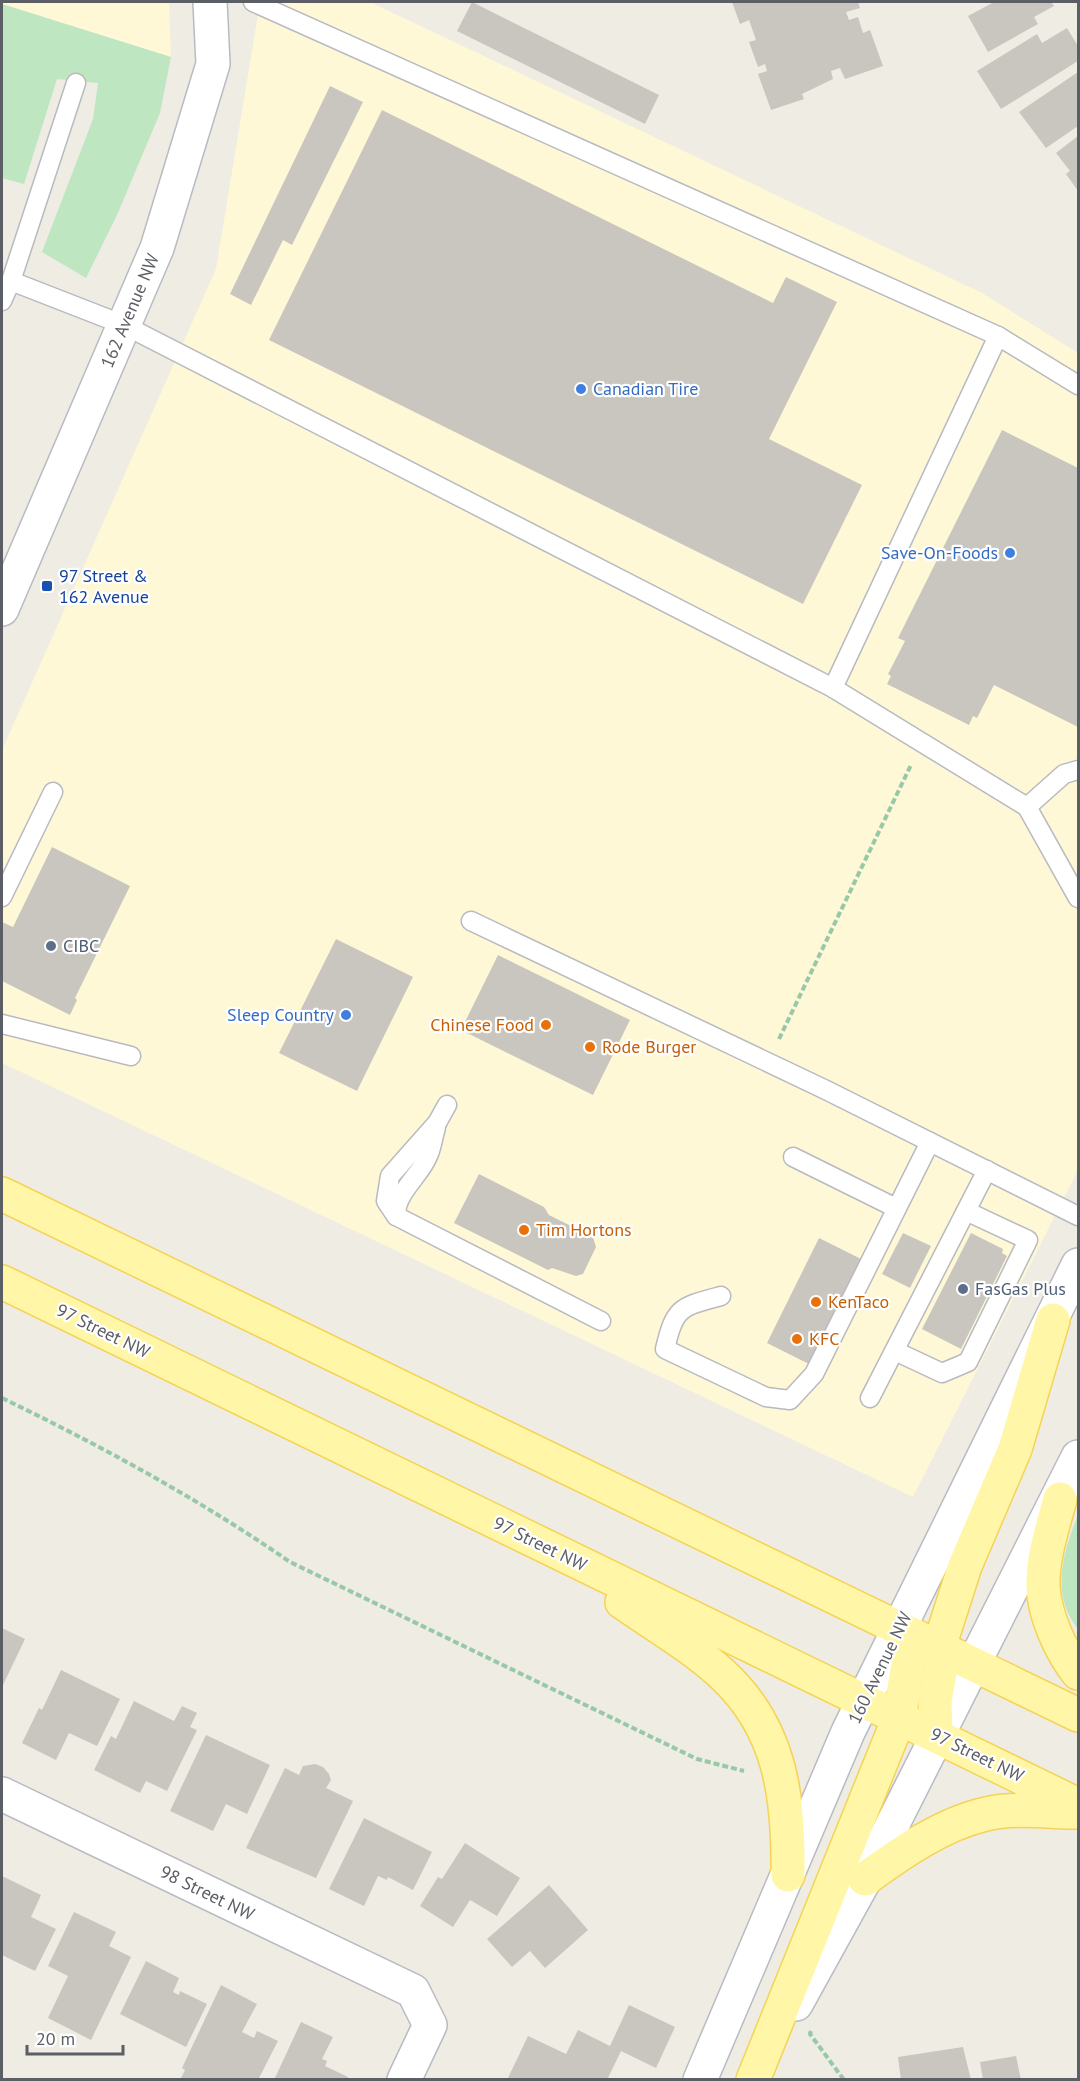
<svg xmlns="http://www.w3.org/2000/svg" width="1080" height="2081" font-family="'PT Sans',sans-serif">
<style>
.commercial{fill:#fff8d7}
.green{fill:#bee7c1}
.building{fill:#c9c6c0}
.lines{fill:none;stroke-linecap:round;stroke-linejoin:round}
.lane-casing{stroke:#b8bac0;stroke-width:21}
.street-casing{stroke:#b8bac0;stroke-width:36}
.secondary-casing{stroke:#b8bbc2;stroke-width:36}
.primary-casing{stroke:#f6d354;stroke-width:36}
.path{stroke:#97c8a8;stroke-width:4;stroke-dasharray:6 3;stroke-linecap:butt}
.lane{stroke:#fff;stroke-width:18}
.street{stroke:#fff;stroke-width:33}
.secondary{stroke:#fff;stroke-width:33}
.primary{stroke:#fff7a7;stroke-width:33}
.shop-dot{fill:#3f7fe0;stroke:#fff;stroke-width:2}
.transit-dot{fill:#1a4fb4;stroke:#fff;stroke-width:2}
.service-dot{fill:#5c6f8a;stroke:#fff;stroke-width:2}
.food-dot{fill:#e8710a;stroke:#fff;stroke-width:2}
.labels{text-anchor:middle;stroke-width:4.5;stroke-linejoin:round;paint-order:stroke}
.street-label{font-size:18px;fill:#5b5e64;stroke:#fff}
.shop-label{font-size:18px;fill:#366cbe;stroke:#fff;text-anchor:end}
.transit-label{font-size:18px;fill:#164399;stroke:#fff;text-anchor:start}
.service-label{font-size:18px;fill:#4e5e75;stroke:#fff;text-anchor:start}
.food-label{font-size:18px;fill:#c56008;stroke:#fff;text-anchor:start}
</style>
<rect width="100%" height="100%" fill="#eeece3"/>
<g class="commercial">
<path d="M2,2H169L171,57L2,4Z"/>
<path d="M260,2H370L982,293L1078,353V1170L913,1497L2,1063V750L216,269Z"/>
</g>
<g class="green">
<path d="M2,4L171,57L160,113L117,215L86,278L42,252L93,119L98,83L57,79L24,184L2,178Z"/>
<path d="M1078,1515V1629C1050,1595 1063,1552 1078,1515Z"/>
</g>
<g class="building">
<path d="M472,2L659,95L645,124L457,31Z"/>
<path d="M732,2H858L860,8L846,12L849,20L858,17L863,33L870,30L883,66L845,79L840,68L831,71L833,79L802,94L804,99L771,110L758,74L767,71L765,64L758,67L749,42L756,40L749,20L740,24Z"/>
<path d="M994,2H1051L1054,6L1034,17L1038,24L988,52L968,16Z"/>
<path d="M1067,28L1078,46V61L1001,109L977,71L1037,34L1042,43Z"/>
<path d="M1078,72V126L1046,148L1019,112Z"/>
<path d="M330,86L363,102L292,245L283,240L251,305L230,294Z"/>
<path d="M382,110L773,303L786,277L837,302L769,439L862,485L803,604L269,340Z"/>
<path d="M1078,136V191L1066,174L1070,171L1056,153Z"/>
<path d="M1002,430L1078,468V727L994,685L977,718L973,716L969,725L887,684L891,676L888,674L905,641L898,638Z"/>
<path d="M52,847L130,886L75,998L77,1000L70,1015L2,981V922L13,927Z"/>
<path d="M336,939L413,977L357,1091L279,1053Z"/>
<path d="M498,955L630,1020L593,1095L461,1030Z"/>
<path d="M479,1174L544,1207L549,1215L593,1237L596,1247L583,1274L576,1276L552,1268L548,1270L454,1223Z"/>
<path d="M903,1233L931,1246L910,1288L882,1274Z"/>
<path d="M971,1233L1003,1249L1002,1253L1007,1256L961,1349L922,1329Z"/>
<path d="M819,1238L865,1261L813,1366L767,1343Z"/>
<path d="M2,1628L25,1639L2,1687Z"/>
<path d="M61,1670L120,1699L97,1746L69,1733L56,1760L22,1743L39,1708L42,1710Z"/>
<path d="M134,1701L174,1721L182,1706L197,1713L190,1727L197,1730L167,1791L146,1781L140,1793L94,1770L111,1736L116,1739Z"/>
<path d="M206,1735L270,1765L247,1814L226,1804L213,1831L170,1811Z"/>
<path d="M315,1764L323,1767L329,1774L331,1780L326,1788L353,1801L316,1878L246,1848L285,1768L299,1775L303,1766Z"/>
<path d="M364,1818L432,1852L413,1890L388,1877L387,1880L378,1876L364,1906L329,1889Z"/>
<path d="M465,1843L520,1878L497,1916L470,1900L453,1927L420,1906L438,1877L442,1879Z"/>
<path d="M2,1876L41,1895L31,1917L56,1929L35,1971L2,1955Z"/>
<path d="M549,1885L588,1930L545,1968L530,1951L512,1967L487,1939Z"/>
<path d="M74,1912L116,1932L109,1946L131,1957L91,2040L48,2018L68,1976L48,1966Z"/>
<path d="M146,1961L179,1978L173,1992L179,1995L180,1991L207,2004L186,2047L120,2014Z"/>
<path d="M221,1985L257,2004L242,2032L254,2038L257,2031L278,2041L258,2080H180L185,2070L182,2068Z"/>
<path d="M629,2005L675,2027L656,2068L621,2051L607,2080H507L528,2036L566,2054L578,2030L610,2046Z"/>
<path d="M301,2022L333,2037L322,2059L327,2061L325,2066L348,2077L347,2080H274Z"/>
<path d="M963,2047L971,2080H901L898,2057Z"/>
<path d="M1016,2056L1021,2080H983L980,2062Z"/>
</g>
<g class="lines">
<g class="lane-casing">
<g id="lane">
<path d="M253,2L998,336L1078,385"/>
<path d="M11,281L124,325L833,688L1027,807L1078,898"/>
<path d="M2,301L11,281L76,83"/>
<path d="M833,688L998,336"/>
<path d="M1027,807L1064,774L1078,770"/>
<path d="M2,897L53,792"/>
<path d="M471,921L826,1090L1078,1216"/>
<path d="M2,1024L131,1056"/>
<path d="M447,1105L437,1123L390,1176L386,1201L396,1216L601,1321"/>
<path d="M793,1157L896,1208"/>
<path d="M396,1216C395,1193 420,1176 428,1156C432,1148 433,1137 436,1128"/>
<path d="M721,1296C680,1307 675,1307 665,1349L766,1397L790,1400L814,1374L930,1142"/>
<path d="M895,1351L942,1373L968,1362L1028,1240L966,1211"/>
<path d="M870,1398L987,1170"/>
</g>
</g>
<g class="street-casing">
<path id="street" d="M2,1794L413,1991L430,2025L404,2080"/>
</g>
<g class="secondary-casing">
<g id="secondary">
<path d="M2,609L157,248L213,64L210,2"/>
<path d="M796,2004L865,1879L1078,1457"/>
<path d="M700,2080L848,1732L1078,1265"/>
</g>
</g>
<g class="primary-casing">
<g id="primary">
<path d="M2,1194L1078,1715"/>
<path d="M2,1282L1078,1805"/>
<path d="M1060,1499C1053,1526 1042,1558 1043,1587C1045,1616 1060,1650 1078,1673"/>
<path d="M622,1602C655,1625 693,1647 722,1674C782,1729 789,1800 788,1875"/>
<path d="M936,1735L935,1702L941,1666L939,1647L965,1566L1015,1449L1053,1320"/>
<path d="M865,1879C901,1853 942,1824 986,1814C1015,1807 1049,1812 1078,1812"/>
<path d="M753,2080L899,1718L911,1647L899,1628"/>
</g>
</g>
<g class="path">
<path d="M779,1039L911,765"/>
<path d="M2,1398C101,1446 199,1499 290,1562L697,1759L744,1771"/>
<path d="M811,2031L810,2034L844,2080"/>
</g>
<use href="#lane" class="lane"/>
<use href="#street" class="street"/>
<use href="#secondary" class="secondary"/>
<use href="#primary" class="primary"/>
</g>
<g class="shop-dot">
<circle cx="581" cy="389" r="6"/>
<circle cx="1010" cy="553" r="6"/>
<circle cx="346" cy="1015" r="6"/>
</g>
<rect class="transit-dot" x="41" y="580" width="12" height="12" rx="3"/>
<g class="service-dot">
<circle cx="51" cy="946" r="6"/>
<circle cx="963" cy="1289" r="6"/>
</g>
<g class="food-dot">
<circle cx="546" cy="1025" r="6"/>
<circle cx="590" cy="1047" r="6"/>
<circle cx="524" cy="1230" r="6"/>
<circle cx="816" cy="1302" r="6"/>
<circle cx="797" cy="1339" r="6"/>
</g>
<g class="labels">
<g class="street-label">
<text transform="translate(130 311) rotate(-67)" y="6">162 Avenue NW</text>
<text transform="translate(103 1331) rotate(26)" y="6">97 Street NW</text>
<text transform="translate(540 1544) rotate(26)" y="6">97 Street NW</text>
<text transform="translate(880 1668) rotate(-64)" y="6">160 Avenue NW</text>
<text transform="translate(977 1755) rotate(26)" y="6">97 Street NW</text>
<text transform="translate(207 1893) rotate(26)" y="6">98 Street NW</text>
</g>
<g class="shop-label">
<text x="593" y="395" text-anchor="start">Canadian Tire</text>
<text x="998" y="559">Save-On-Foods</text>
<text x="334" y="1021">Sleep Country</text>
</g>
<g class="transit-label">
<text x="59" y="582">97 Street &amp;<tspan x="59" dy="21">162 Avenue</tspan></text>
</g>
<g class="service-label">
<text x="63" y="952">CIBC</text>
<text x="975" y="1295">FasGas Plus</text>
</g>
<g class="food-label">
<text x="534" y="1031" text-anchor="end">Chinese Food</text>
<text x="602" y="1053">Rode Burger</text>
<text x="536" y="1236">Tim Hortons</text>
<text x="828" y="1308">KenTaco</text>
<text x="809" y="1345">KFC</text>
</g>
</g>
<rect width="1080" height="2081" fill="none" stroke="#5b5e64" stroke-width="6"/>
<path d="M27 2045v9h96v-9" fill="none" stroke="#5b5e64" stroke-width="3"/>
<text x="36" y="2045" font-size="18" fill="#5b5e64" stroke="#ffffff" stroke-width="4.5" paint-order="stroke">20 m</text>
</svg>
